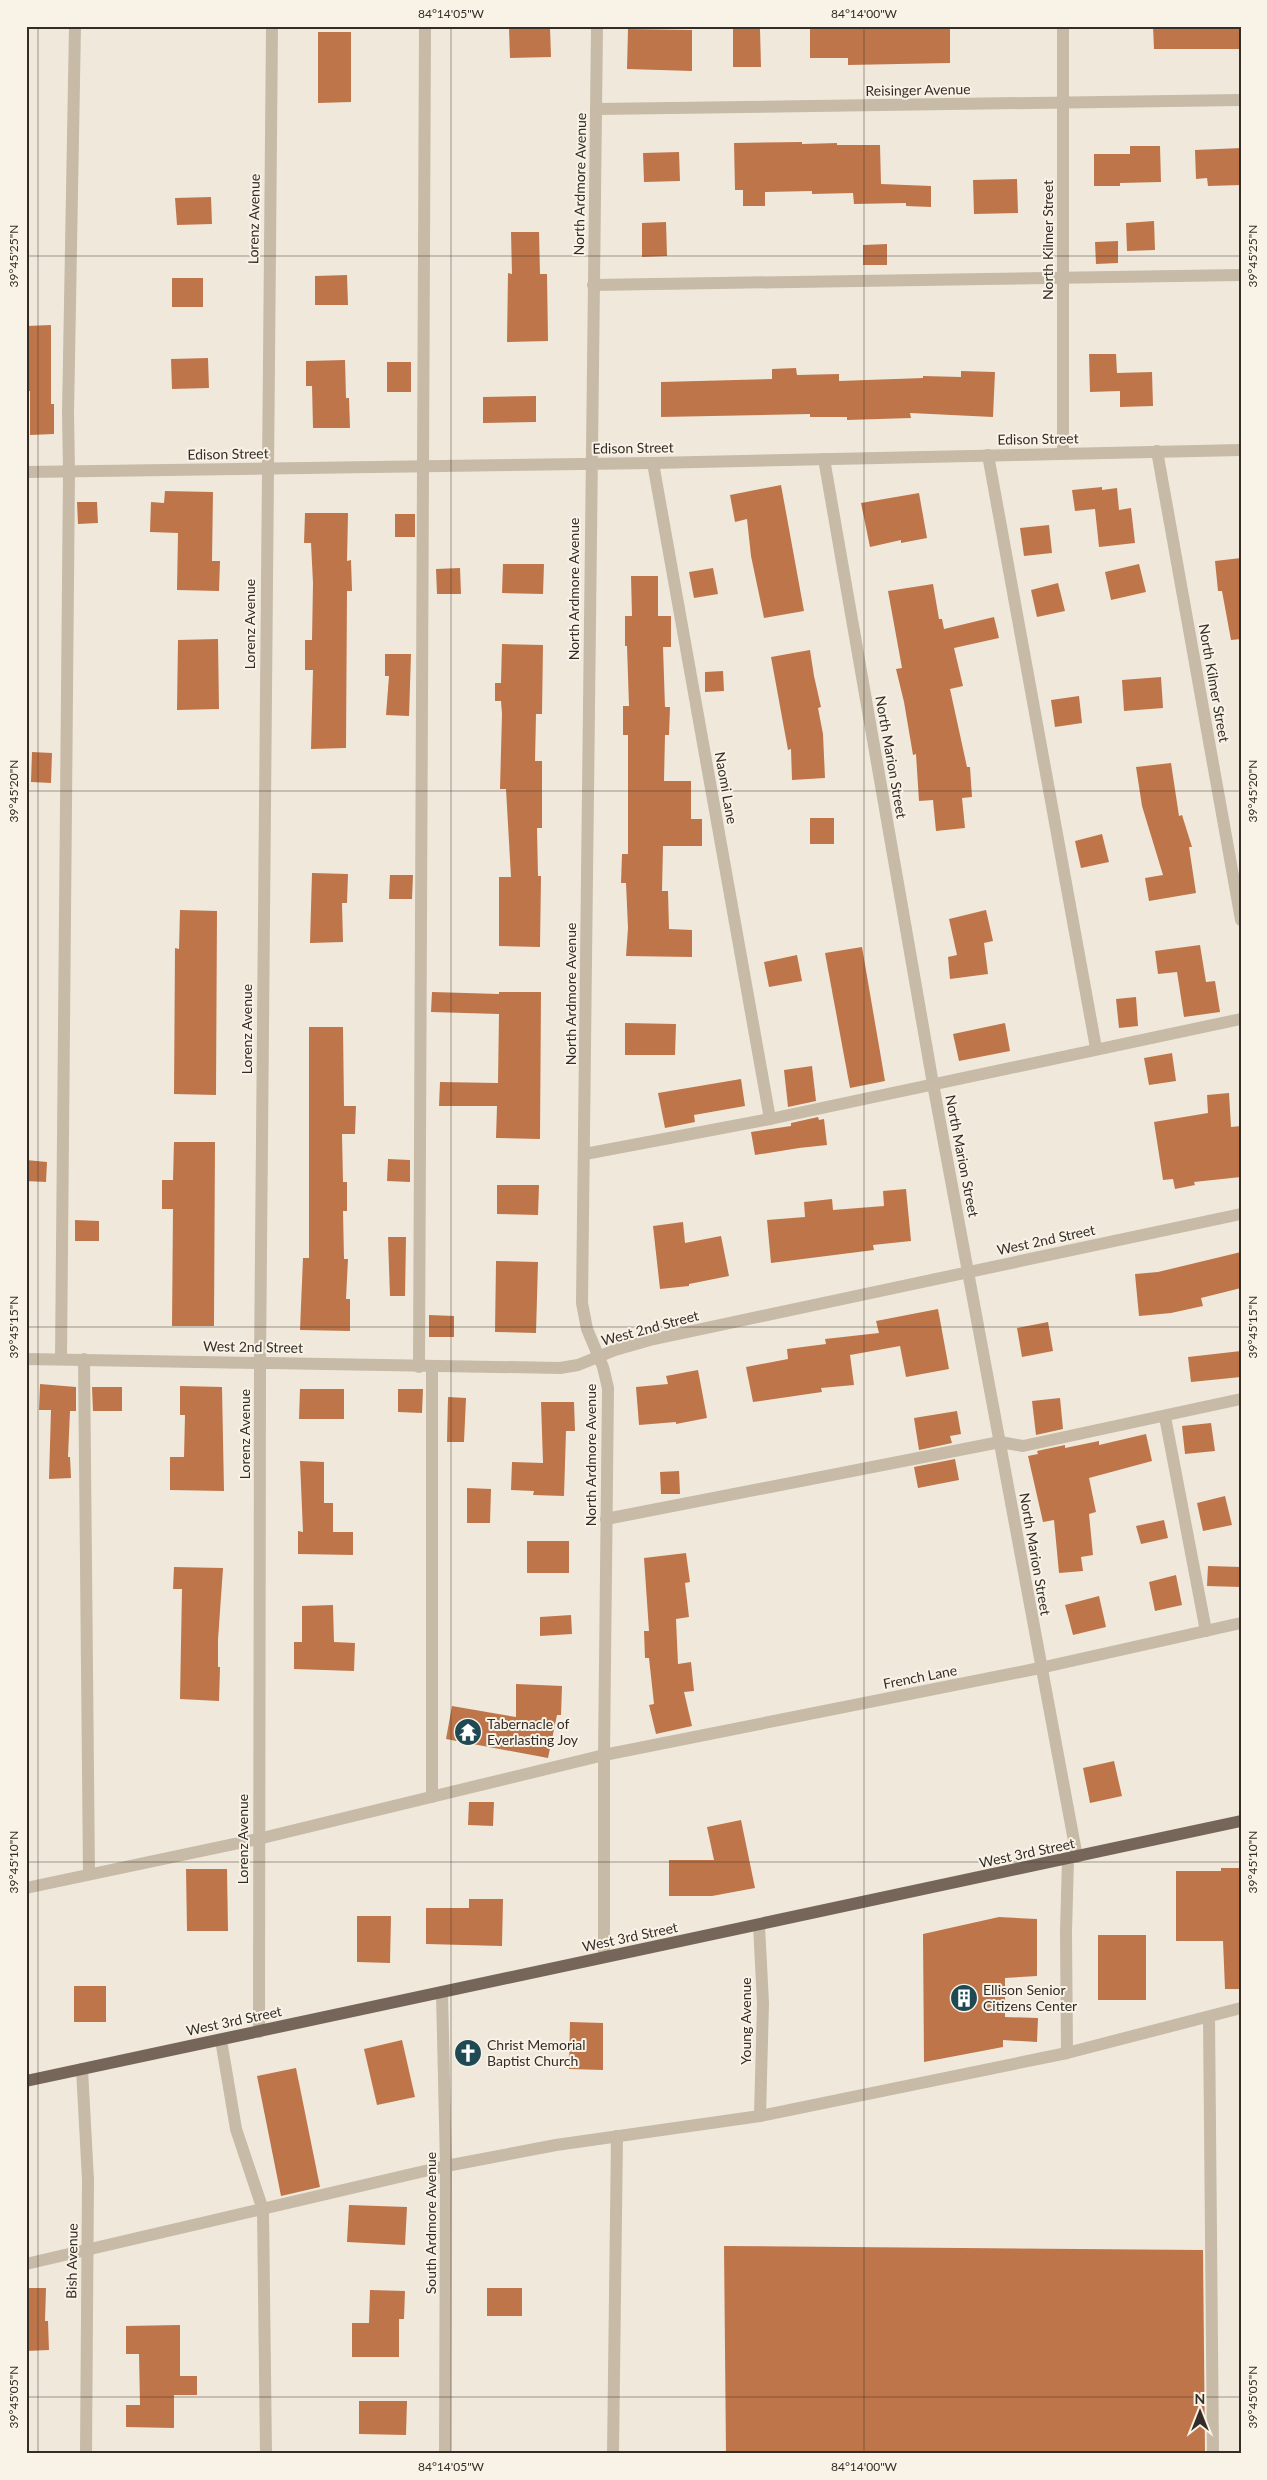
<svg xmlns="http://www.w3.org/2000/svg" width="1267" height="2480" font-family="Lato,sans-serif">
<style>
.building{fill:#bf754a}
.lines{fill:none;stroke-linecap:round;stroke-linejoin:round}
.service{stroke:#c7baa7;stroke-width:12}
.minor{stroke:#c7baa7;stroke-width:12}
.primary{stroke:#766659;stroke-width:12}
.ticks{fill:none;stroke:#342d27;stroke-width:1;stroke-opacity:0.45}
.labels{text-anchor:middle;stroke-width:4;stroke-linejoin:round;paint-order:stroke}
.street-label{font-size:14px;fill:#342d27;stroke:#f8f2e7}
.poi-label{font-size:14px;fill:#342d27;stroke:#f8f2e7;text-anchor:start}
.neatline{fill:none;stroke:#342d27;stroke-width:2}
.ticks-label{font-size:12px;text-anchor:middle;fill:#342d27}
</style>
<rect width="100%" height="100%" fill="#f0e9db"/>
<g class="building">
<path d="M810,26H950V63L848,65V58H810Z"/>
<path d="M1153,26H1241V49H1154Z"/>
<path d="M550,28L551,57L510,58L509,29Z"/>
<path d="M628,29L692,30V71L627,69Z"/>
<path d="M733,29H760L761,67H733Z"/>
<path d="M318,32H351V102L318,103Z"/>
<path d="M802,142V144L837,143V145H880L881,184L931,186V207L906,206V203L854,204L853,193L812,194V191L765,192V206H743V190H735L734,143Z"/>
<path d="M1130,146H1160L1161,182L1120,183V186H1094V154H1130Z"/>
<path d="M1241,148V185L1208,186L1207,178L1196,179L1195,150Z"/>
<path d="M679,152L680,181L644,182L643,153Z"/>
<path d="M1017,179L1018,213L974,214L973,180Z"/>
<path d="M211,197L212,224L177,225L175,198Z"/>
<path d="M1154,221L1155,250L1127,251L1126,223Z"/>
<path d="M666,222L667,256L642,257V223Z"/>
<path d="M511,232H539L540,274H547L548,341L507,342L508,273L512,274Z"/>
<path d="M1118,241V263L1096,264L1095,242Z"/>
<path d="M887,244V265H863V245Z"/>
<path d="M347,275L348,305H315V276Z"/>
<rect x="172" y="278" width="31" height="29"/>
<path d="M51,325V404H54V434L30,435V391H26V370H29L27,326Z"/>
<path d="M1089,354H1116L1117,373L1152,372L1153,406L1120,407V391L1090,392Z"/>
<path d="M208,358L209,388L172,389L171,359Z"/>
<path d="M345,360L346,398H349L350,428H313L312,386H306V361Z"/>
<rect x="387" y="362" width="24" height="30"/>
<path d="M796,368L797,375L839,374V381L923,378V376L961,377V371L995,372L993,417L910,413L911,418L847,420V417H810V414L661,417V382L772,379V369Z"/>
<path d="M536,396V422L483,423V397Z"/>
<path d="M781,485L804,611L764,618L751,556L747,519L735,522L730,495Z"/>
<path d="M1102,487V490L1117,488L1119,510L1131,508L1135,543L1099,547L1095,509L1075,511L1072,490Z"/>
<path d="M165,491L213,492L212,561H220L219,591L177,590L178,533L150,532L151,502L164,503Z"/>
<path d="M919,493L927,538L901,543V540L870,547L861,503Z"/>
<path d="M77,502H97L98,523L78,524Z"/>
<path d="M305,513H348L347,561L351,560L352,591H347L346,748L311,749L313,670H305V640H312L313,583L311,543H304Z"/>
<rect x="395" y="514" width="20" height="23"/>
<path d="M1049,525L1052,553L1024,556L1020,528Z"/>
<path d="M1241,558V639L1231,640L1222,591H1218L1215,561Z"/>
<path d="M503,564H544L543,594L502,593Z"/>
<path d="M1139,564L1146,592L1111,600L1105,572Z"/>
<path d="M460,568L461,594H437L436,569Z"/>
<path d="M713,568L718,594L694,598L689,572Z"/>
<path d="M631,576H658V616H671V647H663L665,707H670L669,735H665L664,781H691V819H702V846H663L662,891H668L669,929L692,930V957L626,956L628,928L626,883H621L622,854H628V735H623V706H629L627,646H625V616H632Z"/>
<path d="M1058,583L1065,611L1037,617L1031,590Z"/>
<path d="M933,584L939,619H942L944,629L994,617L999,638L954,648L963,686L950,689L967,767H970L972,797L962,798L965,828L936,831L933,800L919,801L916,754L913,755L904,702L896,669L902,668L888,591Z"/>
<path d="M218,639L219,709L177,710L178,640Z"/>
<path d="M502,644L543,645L542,714H536L535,761H542V828H537L538,876H541L540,947L499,946V877H511L506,789H500L502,714L501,701H495V683H501Z"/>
<path d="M810,650L814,676L821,707L818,708L823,734L825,778L792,780L791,749L788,750L771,657Z"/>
<path d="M385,654H411L409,716L386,715L389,676H385Z"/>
<path d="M723,671L724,691L705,692V672Z"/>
<path d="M1161,677L1163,708L1124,711L1122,680Z"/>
<path d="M1079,696L1082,723L1055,727L1051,700Z"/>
<path d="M32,752L52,753L51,783L31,782Z"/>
<path d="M1171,763L1179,816L1182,815L1192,847H1189L1196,893L1149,901L1145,878L1163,875L1142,806L1136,767Z"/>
<rect x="810" y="818" width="24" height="26"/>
<path d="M1102,834L1109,862L1081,868L1075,841Z"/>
<path d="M312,873L348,874L347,903H342L343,942L310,943Z"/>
<path d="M390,875H413L412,899H389Z"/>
<path d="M180,910L217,911L216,1095L174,1094L175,948L179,949Z"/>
<path d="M986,910L993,941L984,943L988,974L950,979L948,957L957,955L949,919Z"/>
<path d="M1200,945L1206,982L1215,981L1220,1012L1184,1017L1177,972L1158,974L1155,951Z"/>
<path d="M862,947L885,1081L850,1088L825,953Z"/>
<path d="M797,955L802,981L769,987L764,962Z"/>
<path d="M432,992L499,994V992H541L540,1139L496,1138L497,1106H439L440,1082L498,1083L499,1014L431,1012Z"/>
<path d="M1136,997L1138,1026L1119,1028L1116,999Z"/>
<path d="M625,1023L676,1024L675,1055H625Z"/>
<path d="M1005,1023L1010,1051L959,1061L953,1034Z"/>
<path d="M309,1027H343L344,1106H356L355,1134H342L343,1182H347V1211H343L344,1259H348L346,1299H350V1331L300,1330L303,1258H309Z"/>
<path d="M1172,1053L1176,1081L1149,1085L1144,1058Z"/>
<path d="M812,1066L816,1101L788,1107L784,1070Z"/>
<path d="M741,1079L745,1106L694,1115L695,1122L665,1128L658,1093Z"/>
<path d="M1229,1093L1231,1127L1241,1126V1177L1194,1182L1195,1185L1175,1189L1173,1179L1163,1180L1154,1122L1208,1113L1207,1095Z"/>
<path d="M818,1117L819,1120L824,1119L827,1145L799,1148L755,1155L751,1132L791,1126V1123Z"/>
<path d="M174,1142H215L214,1326H172L173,1209H162V1180H173Z"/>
<path d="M388,1159L410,1160V1182L387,1181Z"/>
<path d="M26,1160L47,1162L46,1182L26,1181Z"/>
<path d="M497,1185H539L538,1215L497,1214Z"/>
<path d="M906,1189L911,1241L873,1245L874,1250L771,1263L767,1220L805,1217L804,1202L832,1199L833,1210L884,1206L883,1191Z"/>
<path d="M75,1220L99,1221V1241H75Z"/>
<path d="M683,1222L685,1243L721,1236L729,1276L689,1284V1286L660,1289L653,1226Z"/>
<path d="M388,1237H406L405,1296H390Z"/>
<path d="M1241,1252V1288L1201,1298L1203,1306L1171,1313L1139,1316L1135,1274L1158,1272Z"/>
<path d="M496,1261L538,1262L536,1333L495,1332Z"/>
<path d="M938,1309L949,1369L906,1377L900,1346L850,1355L854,1385L821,1388L822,1392L753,1402L746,1367L788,1359L787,1349L826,1344L825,1339L879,1333L876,1321Z"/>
<path d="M429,1315L454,1316V1337H429Z"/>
<path d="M1048,1322L1053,1351L1022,1357L1017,1328Z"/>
<path d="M1241,1351V1377L1191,1382L1188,1357Z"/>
<path d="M698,1370L707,1418L676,1424V1422L639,1425L636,1387L668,1384L666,1376Z"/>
<path d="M40,1384L76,1387V1411H70L68,1457H70L71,1478L49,1479L51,1410H39Z"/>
<path d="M180,1386L222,1387L224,1491L170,1490V1457H184L185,1415H180Z"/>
<path d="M92,1387H122V1411H93Z"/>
<path d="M300,1389H344V1419H299Z"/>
<path d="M398,1389H423L422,1413L398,1412Z"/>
<path d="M448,1397L466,1398L464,1442H447Z"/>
<path d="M1060,1398L1063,1429L1036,1435L1032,1401Z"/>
<path d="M541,1402H574L575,1431H566L564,1496L533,1495L534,1491L511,1490L512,1462L543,1463Z"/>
<path d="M957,1411L961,1434L950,1436L952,1443L919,1450L914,1418Z"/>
<path d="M1211,1423L1215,1451L1185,1454L1182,1426Z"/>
<path d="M1146,1434L1152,1461L1089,1478L1096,1512L1089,1514L1093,1555L1081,1557L1083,1571L1059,1573L1054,1520L1043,1522L1028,1456L1038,1454L1037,1451L1065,1445V1448L1099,1441V1445Z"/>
<path d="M955,1459L959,1480L918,1488L914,1467Z"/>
<path d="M300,1461L324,1462V1503H333V1532H353V1555L298,1554V1531L303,1532Z"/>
<path d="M679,1471L680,1494H661L660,1472Z"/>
<path d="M467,1488L491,1489L490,1523H467Z"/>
<path d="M1225,1496L1232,1525L1203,1531L1197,1503Z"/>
<path d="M1164,1520L1168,1538L1141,1544L1136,1526Z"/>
<rect x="527" y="1541" width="42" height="32"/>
<path d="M686,1553L690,1582L685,1583L689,1617L676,1619L678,1664L691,1662L694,1691L684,1692L692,1726L656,1734L649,1705L654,1704L649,1658H645L644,1631H649L644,1558Z"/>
<path d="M1208,1566L1241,1567V1587L1207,1586Z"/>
<path d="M174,1567L223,1568L218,1640V1667H220L219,1701L180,1699L182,1589H173Z"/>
<path d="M1176,1575L1182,1605L1155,1611L1149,1582Z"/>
<path d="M1099,1596L1106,1627L1073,1635L1065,1605Z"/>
<path d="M333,1605L334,1642L355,1643L354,1671L294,1669V1642H302V1606Z"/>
<path d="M571,1615L572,1634L540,1636V1617Z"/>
<path d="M516,1684L562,1686L561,1715H557L548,1758L446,1739L452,1706L516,1717Z"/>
<path d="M1114,1761L1122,1796L1090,1803L1083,1768Z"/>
<path d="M469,1802H494L493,1826L468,1825Z"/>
<path d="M741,1820L755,1888L712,1896H669V1860H714L707,1827Z"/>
<path d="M1221,1868H1241V1989H1225L1223,1941H1176V1871H1221Z"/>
<path d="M186,1869H227L228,1931H187Z"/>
<path d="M469,1899H503L502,1946L426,1944V1908H469Z"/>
<path d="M357,1916H391L390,1963L357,1962Z"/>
<path d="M999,1917L1037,1919V1976L1005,1978V2017L1038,2018L1037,2042L1003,2040V2047L924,2062L923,1934Z"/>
<rect x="1098" y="1935" width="48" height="65"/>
<rect x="74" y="1986" width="32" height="36"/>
<path d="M570,2022L603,2023V2070L569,2069Z"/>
<path d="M402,2040L415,2097L377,2105L364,2049Z"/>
<path d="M296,2068L320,2187L281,2196L257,2076Z"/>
<path d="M349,2205L407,2207L405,2245L347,2242Z"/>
<path d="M724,2246L1203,2250L1205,2454H726Z"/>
<path d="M26,2288H46L45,2321H48L49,2350L26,2351Z"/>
<rect x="487" y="2288" width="35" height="28"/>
<path d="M370,2290L405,2291L404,2319H399V2357H352V2323H369Z"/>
<path d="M180,2325V2376H197V2395H174V2428L126,2427V2405H140L139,2354H126V2326Z"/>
<path d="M359,2401H407L406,2435L359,2434Z"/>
</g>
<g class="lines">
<g class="service">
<path d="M593,285L1241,275"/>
<path d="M988,455L1096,1048"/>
<path d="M585,1154L770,1119L1241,1019"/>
<path d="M61,1359L69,471L68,414L75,26"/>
<path d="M84,1359L89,1874"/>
<path d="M419,1367L425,26"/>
<path d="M1165,1417L1206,1631"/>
<path d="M606,1519L1000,1442L1023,1446L1241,1399"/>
<path d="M26,1888L258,1839L604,1755L1040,1668L1241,1623"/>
<path d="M1209,2017L1213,2454"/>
<path d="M221,2040L236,2129L263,2210L266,2454"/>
<path d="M26,2264L446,2166L556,2145L760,2116L1067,2053L1241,2008"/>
<path d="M613,2454L617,2136"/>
</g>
<g class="minor">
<path d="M597,26L582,1303L587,1329L603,1367L608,1388L604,1755V1957"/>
<path d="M1063,26V453"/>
<path d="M596,109L1241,100"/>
<path d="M1157,451L1241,920"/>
<path d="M824,459L933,1084L1077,1857"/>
<path d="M653,463L770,1119"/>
<path d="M26,472L653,463L1241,450"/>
<path d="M26,1359L560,1368L578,1365L615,1350L650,1340L1241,1214"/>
<path d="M432,1367V1797"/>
<path d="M759,1925L763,2003L760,2116"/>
<path d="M442,1992L446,2166L445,2454"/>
<path d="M259,2032L260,1362L272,26"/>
<path d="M1067,2053L1066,1932L1068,1859"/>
<path d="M82,2069L88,2180L86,2454"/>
</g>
<path class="primary" d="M26,2081L1241,1821"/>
</g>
<path class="ticks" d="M38,26V2454M451,26V2454M864,26V2454M26,256H1241M26,791H1241M26,1327H1241M26,1862H1241M26,2397H1241"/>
<defs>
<g id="temple-disc" transform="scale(1.4375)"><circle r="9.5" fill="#1f4a53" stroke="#f8f2e7"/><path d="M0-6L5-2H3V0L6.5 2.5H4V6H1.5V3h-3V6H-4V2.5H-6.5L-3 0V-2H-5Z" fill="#fff"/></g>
<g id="building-disc" transform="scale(1.4375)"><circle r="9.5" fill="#1f4a53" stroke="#f8f2e7"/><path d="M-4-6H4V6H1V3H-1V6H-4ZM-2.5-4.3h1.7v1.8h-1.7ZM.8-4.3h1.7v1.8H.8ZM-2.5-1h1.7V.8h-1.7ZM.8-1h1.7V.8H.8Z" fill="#fff"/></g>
<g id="church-disc" transform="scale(1.4375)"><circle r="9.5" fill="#1f4a53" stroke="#f8f2e7"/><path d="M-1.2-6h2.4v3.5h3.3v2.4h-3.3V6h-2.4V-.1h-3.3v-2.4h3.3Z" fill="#fff"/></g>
</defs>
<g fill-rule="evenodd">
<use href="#temple-disc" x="468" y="1732"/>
<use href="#building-disc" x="964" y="1998"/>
<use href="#church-disc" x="468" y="2053"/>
</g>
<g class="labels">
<g class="street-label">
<text transform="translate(918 90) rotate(-1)" y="5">Reisinger Avenue</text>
<text transform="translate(580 184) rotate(-89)" y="5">North Ardmore Avenue</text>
<text transform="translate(254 219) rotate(-89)" y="5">Lorenz Avenue</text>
<text transform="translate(1048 240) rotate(-90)" y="5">North Kilmer Street</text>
<text transform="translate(1038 439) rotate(-1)" y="5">Edison Street</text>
<text transform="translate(633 448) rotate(-1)" y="5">Edison Street</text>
<text transform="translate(228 454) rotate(-1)" y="5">Edison Street</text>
<text transform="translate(574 589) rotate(-90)" y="5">North Ardmore Avenue</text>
<text transform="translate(250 624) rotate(-90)" y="5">Lorenz Avenue</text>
<text transform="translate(1214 683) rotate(80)" y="5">North Kilmer Street</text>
<text transform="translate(891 757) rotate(80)" y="5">North Marion Street</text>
<text transform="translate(726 788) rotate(80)" y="5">Naomi Lane</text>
<text transform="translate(571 994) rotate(-90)" y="5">North Ardmore Avenue</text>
<text transform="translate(247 1029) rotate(-90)" y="5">Lorenz Avenue</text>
<text transform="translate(962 1156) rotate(79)" y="5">North Marion Street</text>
<text transform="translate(1046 1240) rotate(-12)" y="5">West 2nd Street</text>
<text transform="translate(650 1328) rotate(-15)" y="5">West 2nd Street</text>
<text transform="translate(253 1347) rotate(1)" y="5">West 2nd Street</text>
<text transform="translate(245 1434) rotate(-90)" y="5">Lorenz Avenue</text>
<text transform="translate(591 1455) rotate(-90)" y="5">North Ardmore Avenue</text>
<text transform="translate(1035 1554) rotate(80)" y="5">North Marion Street</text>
<text transform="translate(920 1677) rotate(-11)" y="5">French Lane</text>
<text transform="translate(243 1839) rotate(-90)" y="5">Lorenz Avenue</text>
<text transform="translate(1027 1853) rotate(-12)" y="5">West 3rd Street</text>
<text transform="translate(630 1937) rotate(-12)" y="5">West 3rd Street</text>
<text transform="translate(234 2021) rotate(-12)" y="5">West 3rd Street</text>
<text transform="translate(746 2021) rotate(-90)" y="5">Young Avenue</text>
<text transform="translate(431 2223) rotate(-90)" y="5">South Ardmore Avenue</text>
<text transform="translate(72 2261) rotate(-89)" y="5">Bish Avenue</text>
</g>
<g class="poi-label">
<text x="487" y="1729">Tabernacle of<tspan x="487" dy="16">Everlasting Joy</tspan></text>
<text x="983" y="1995">Ellison Senior<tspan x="983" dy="16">Citizens Center</tspan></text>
<text x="487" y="2050">Christ Memorial<tspan x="487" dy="16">Baptist Church</tspan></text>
</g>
</g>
<rect width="1267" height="2480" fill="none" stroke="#f8f2e7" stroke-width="55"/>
<g transform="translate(1200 2412)" stroke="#f8f2e7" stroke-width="4" paint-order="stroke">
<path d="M0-4L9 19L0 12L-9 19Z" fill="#342d27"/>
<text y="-8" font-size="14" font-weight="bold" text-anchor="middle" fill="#342d27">N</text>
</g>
<rect x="28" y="28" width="1212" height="2424" class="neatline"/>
<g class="ticks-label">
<text x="451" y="18">84°14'05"W</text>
<text x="864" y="18">84°14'00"W</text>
<text transform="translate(14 256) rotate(-90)" y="4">39°45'25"N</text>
<text transform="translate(1253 256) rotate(-90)" y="4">39°45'25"N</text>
<text transform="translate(14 791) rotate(-90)" y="4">39°45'20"N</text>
<text transform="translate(1253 791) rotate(-90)" y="4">39°45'20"N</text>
<text transform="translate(14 1327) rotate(-90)" y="4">39°45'15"N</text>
<text transform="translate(1253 1327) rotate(-90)" y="4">39°45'15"N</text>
<text transform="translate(14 1862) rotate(-90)" y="4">39°45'10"N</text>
<text transform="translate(1253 1862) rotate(-90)" y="4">39°45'10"N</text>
<text transform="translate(14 2397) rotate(-90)" y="4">39°45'05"N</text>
<text transform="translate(1253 2397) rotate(-90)" y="4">39°45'05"N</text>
<text x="451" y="2471">84°14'05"W</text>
<text x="864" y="2471">84°14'00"W</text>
</g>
</svg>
